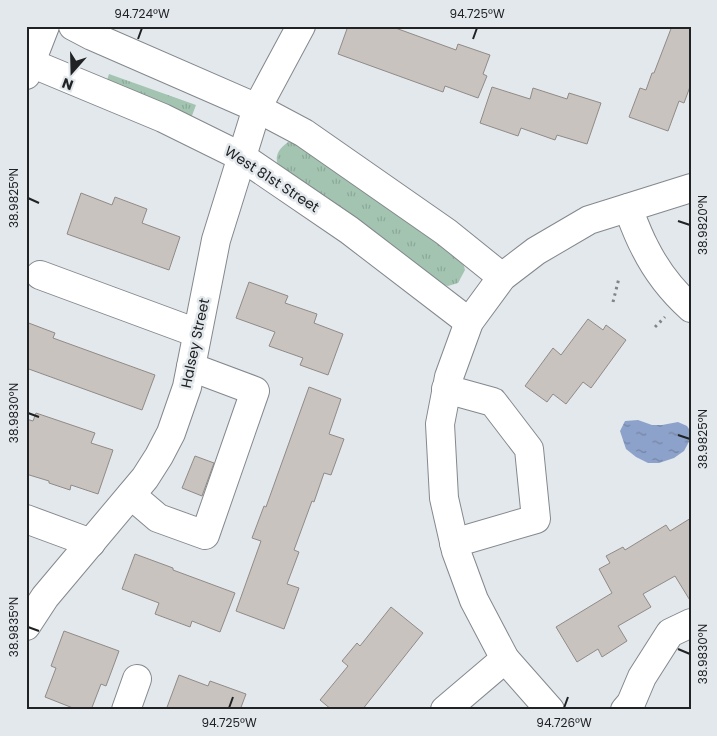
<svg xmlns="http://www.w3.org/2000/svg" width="717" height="736" font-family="Poppins,sans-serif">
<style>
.grass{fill:url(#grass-tufts)}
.water{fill:url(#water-ripples)}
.building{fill:#c9c3bf;stroke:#908b86}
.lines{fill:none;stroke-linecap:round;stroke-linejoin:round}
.minor-casing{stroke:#84888d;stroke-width:30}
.major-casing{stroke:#84888d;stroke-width:30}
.path{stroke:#808487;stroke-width:3;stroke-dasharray:2.5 4;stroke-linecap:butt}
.minor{stroke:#fff;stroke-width:28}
.major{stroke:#fff;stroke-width:28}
.ticks{fill:none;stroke:#202224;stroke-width:2}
.labels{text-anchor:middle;stroke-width:5;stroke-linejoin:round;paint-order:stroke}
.street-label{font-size:14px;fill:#202224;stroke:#e3e8ed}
.neatline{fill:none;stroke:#202224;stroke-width:2}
.ticks-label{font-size:12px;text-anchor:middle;fill:#202224}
</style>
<defs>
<pattern id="grass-tufts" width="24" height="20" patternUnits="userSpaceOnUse" patternTransform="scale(1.25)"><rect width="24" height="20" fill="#a3c4b1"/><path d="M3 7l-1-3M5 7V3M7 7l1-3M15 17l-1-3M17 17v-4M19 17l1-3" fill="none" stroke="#8ca898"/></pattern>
<pattern id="water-ripples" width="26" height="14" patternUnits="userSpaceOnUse" patternTransform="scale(1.25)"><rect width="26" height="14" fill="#8da2ca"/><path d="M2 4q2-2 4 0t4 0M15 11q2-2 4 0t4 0" fill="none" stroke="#7384a4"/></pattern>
</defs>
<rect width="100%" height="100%" fill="#e3e8ed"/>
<g class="grass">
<path d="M109,74L196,105L190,121L105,86Z"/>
<path d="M288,142L297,143L462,258L465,270L458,283L448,286L439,284L280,171C274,158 276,151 288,142Z"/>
</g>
<path class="water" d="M638,420L652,425H662L678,422L687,426L691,432V438L684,451L674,458L659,463H648L636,457L626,449L620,431L625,421Z"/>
<g class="building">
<path d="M348,26H390L456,50L458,44L490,55L483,74L487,76L478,98L445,86L443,92L338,54Z"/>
<path d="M672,26H691V84L684,103L679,101L668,131L629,117L640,88L646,90L652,73H654Z"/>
<path d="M492,87L530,99L533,88L567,99L569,93L601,103L587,144L557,135L555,140L521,128L518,136L480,123Z"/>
<path d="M81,193L112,205L115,197L147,209L142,223L180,237L169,270L67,234Z"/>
<path d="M249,282L288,296L285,303L317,314L314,323L343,334L328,375L300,365L303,358L269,346L275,332L236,318Z"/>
<path d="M588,319L603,330L606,325L626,340L591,388L583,382L566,404L553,394L547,402L525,386L553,348L561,355Z"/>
<path d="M26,322L55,333L53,338L155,375L142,410L26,368Z"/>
<path d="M309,387L341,399L329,434L344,439L331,475L324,473L314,502L312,501L294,550L299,552L287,584L299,588L284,629L236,611L261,541L252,538L264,506L266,507Z"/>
<path d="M36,413L95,433L91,443L113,450L98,494L71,485L70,490L49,483V481L26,474V419L33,421Z"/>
<path d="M195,456L214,463L202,496L182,488Z"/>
<path d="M691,518V602L675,576L643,594L651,607L618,626L627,641L602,657L598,649L577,662L556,627L612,593L599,569L610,563L606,556L623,547L625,550L666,525L670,531Z"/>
<path d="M135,554L173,568V570L235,593L220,632L192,621L190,627L155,614L159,603L122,589Z"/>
<path d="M391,607L423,633L362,710H332L320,700L348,666L342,661L357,643L360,646Z"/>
<path d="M64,631L119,651L106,686L101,684L91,710H78L45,697L56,668L51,666Z"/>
<path d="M179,675L208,686L210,681L246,694L240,710H166Z"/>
</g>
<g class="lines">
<g class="minor-casing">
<g id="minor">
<path d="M73,26L92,36L257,108L304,133L446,232L502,277"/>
<path d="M26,61L163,118L242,157L349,230L469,322"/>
<path d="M628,208C633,221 638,235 645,248C656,270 672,291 691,308"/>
<path d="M40,275L197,333"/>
<path d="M446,389L493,402L529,449L536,519L454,543"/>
<path d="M131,495L158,518L205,535L255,391L191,367"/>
<path d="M26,519L91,543"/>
<path d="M26,626L45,597L145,478L159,456L171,433L187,387L216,240L257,108L301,26"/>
<path d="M126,710L137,679"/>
<path d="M445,710L505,659"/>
<path d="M550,710L505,659L474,600L456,551L444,498L440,424L449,377L469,322L502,277L536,251L589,220L691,188"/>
<path d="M625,710L631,703L642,677L670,633L691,623"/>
</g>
</g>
<g class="major-casing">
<path id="major" d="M26,75L45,26"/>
</g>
<g class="path">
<path d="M613,302L619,278"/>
<path d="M655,327L665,317"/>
</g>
<use href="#minor" class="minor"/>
<use href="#major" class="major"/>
</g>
<path class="ticks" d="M138,39L142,28M473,39L477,28M28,198L39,203M678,221L690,225M28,413L39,417M678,435L690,439M28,627L39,631M678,649L690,654M229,708L233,697M564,708L568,697"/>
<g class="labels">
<g class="street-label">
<text transform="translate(272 179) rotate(33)" y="5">West 81st Street</text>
<text transform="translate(195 343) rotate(-78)" y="5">Halsey Street</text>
</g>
</g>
<rect width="717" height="736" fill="none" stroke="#e3e8ed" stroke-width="55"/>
<g transform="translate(72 72) rotate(200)" stroke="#e3e8ed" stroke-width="4" paint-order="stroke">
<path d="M0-4L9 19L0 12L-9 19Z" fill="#202224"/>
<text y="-8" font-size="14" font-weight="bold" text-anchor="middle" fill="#202224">N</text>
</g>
<rect x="28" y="28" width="662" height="680" class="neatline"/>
<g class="ticks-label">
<text x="142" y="18">94.724°W</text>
<text x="477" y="18">94.725°W</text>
<text transform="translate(14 198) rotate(-90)" y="4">38.9825°N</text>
<text transform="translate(703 225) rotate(-90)" y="4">38.9820°N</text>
<text transform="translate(14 413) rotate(-90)" y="4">38.9830°N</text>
<text transform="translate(703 439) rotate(-90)" y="4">38.9825°N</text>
<text transform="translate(14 627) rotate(-90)" y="4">38.9835°N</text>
<text transform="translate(703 654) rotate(-90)" y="4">38.9830°N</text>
<text x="229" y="727">94.725°W</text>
<text x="564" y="727">94.726°W</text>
</g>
</svg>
